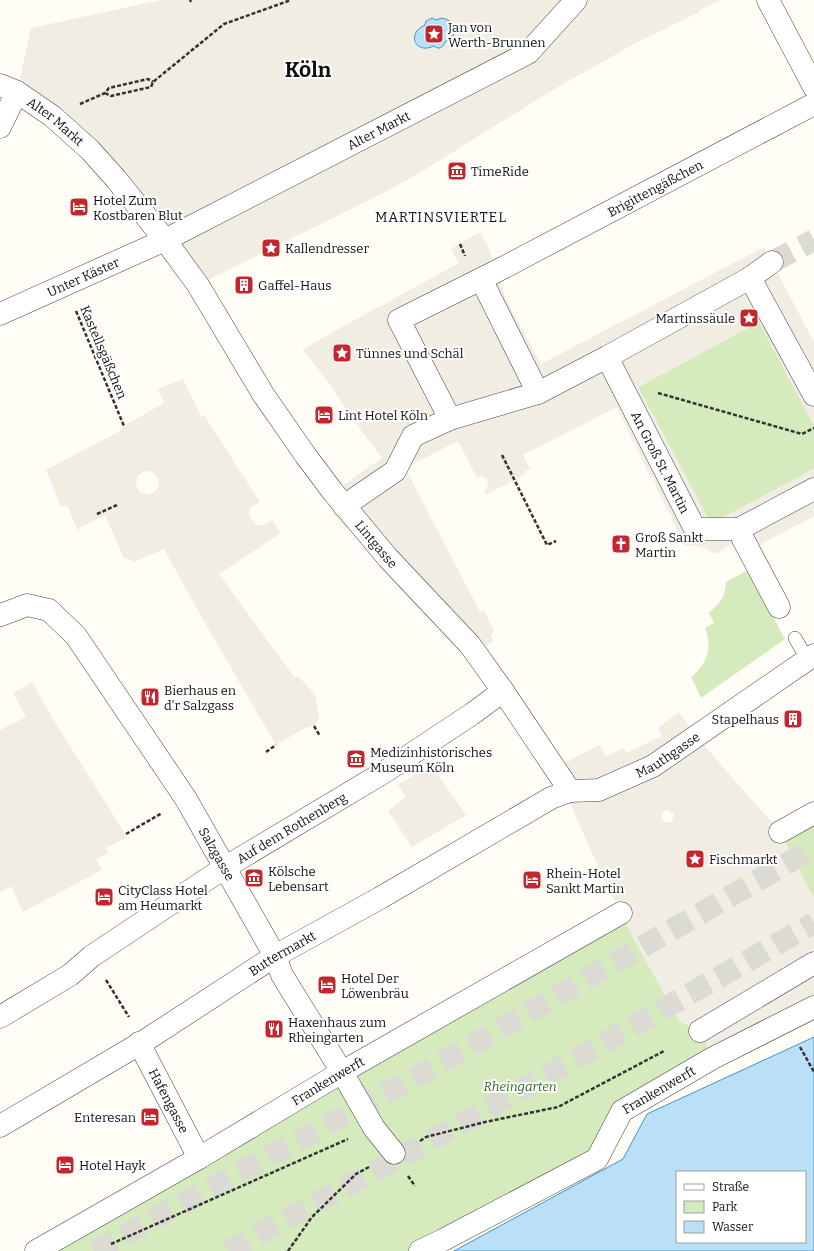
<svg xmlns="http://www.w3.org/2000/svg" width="814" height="1251" font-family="Bitter,serif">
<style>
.green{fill:#d5ebbd}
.plaza{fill:#f1ede2;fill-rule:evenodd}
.water{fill:#b9e0f7;stroke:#3f96cf;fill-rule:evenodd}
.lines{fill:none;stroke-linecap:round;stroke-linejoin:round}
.street-tunnel{stroke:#dbdad3;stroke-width:22;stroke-dasharray:22 11;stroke-linecap:butt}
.primary-tunnel{stroke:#dbdad3;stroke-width:22;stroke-dasharray:22 11;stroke-linecap:butt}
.lane-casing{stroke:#444;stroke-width:14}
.street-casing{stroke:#444;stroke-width:23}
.path{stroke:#333;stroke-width:2.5;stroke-dasharray:4 2;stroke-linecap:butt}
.lane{stroke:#fff;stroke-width:13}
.street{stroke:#fff;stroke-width:22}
.labels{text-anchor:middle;stroke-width:4;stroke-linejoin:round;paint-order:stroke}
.poi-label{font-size:13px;fill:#111;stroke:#fff;text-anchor:start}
.street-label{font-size:13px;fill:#111;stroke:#fff}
.park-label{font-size:13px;font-style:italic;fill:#2f6b1f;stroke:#fff}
.neighbourhood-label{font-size:14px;letter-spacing:1px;fill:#111;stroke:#fff}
.town-label{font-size:21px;font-weight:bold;fill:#111;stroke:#fff}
</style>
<rect width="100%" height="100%" fill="#fffdf5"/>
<g class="green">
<path d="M759,322L814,425V469L711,524L638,387Z"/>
<path d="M748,570L785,639L701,698L691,677C707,665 713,647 705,628L714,623L709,613C720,603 725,597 726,582Z"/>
<path d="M814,813V1007L622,1111L597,1159L420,1251H36Z"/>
</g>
<g class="plaza">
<path d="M161,0H720L698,11L699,12L634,44L551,91L421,172L385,192L198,285L165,240L17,92L31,28ZM442,18L451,39L427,49L418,28Z"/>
<path d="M480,232L488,246L507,301L541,364L764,247L814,342V425L759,322L638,387L711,524L814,469V516L758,546L734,543L715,554L705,548L692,545L685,546L671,518L673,517L669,513L654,482L655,481L653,477L651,478L636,447L637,446L635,442H633L617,407L523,455L530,469L525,471L526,474L485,495L484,491L488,487L487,479L482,476L477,478L458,441L405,468L480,612L484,610L494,631L491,636L493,640L468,661L438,623L422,608L419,609L379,565L349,526L345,529L324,498L382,458L354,421L329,383L303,350L315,342L459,263L451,249Z"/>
<path d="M183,379L201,416L204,415L260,502L251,507L249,515L256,525H264L272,520L281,533L219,574L295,678L298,676L315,695L319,719L314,726L305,728L276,745L198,611L164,549L133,562L128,558L124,559L105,515L79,528L80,531H78L67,505L61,507L46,470L120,431V429L124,426L164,403L158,389ZM145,471H148L155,474L159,481L158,488L152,493L148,494L140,492L136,485V482L138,475Z"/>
<path d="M32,682L53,719L127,837L106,848L108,853L96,860L102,870L23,912L11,886L0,893V730L26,717L13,693Z"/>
<path d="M679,712L696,736L780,832L814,898V1007L713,1058L700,1032L679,1021L629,930L607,886L571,806L546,774L560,765L600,745L606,756L624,748L626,753L662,736L658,728ZM667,810L674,814L672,822L671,823L665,822L661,820L663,812Z"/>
<path d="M431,765L466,815L412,847L388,811L406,797L398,785Z"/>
</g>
<g class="water">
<path d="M432,18L436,20L442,18C457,21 460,35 445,42C443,48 439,50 434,46C415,55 406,33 425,25L426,21Z"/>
<path d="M814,1037V1251H454L623,1159L647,1114ZM677,1172H805V1242H677Z"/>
</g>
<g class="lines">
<path class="street-tunnel" d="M772,262L814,240"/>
<g class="primary-tunnel">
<path d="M94,1251L423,1073L814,848"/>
<path d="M228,1251L461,1124L814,923"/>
</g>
<g class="lane-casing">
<path id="lane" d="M795,638L807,659"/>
</g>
<g class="street-casing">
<g id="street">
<path d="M768,0L814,87"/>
<path id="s1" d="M0,85L17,92L52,116L90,150L116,179L165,240L198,285L263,394L306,456L333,492L388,558L470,645L503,691L570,791"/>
<path d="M814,104L497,271L399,320L450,419L538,393L607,357L750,278L814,395"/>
<path d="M0,127L17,92"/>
<path d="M750,278L772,262"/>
<path d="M481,279L538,393"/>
<path id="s2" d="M0,314L165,240L528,53L576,0"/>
<path id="s3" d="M607,357L695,529H739L741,534"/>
<path d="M344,506L395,471L413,436L450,419"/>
<path d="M739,529L814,489"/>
<path d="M743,539L779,607"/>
<path id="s4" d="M0,614L1,615L27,605L49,610L76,636L186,799L275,956L282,975L342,1072L374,1128L394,1153"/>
<path d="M780,832L814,813"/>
<path id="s5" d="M0,1017L70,975L92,956L224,868L386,771L472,714L503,691"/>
<path d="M700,1031L814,963"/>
<path id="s6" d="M139,1043L199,1158"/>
<path id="s7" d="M0,1126L146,1040L275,956L380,898L551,798L570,791L599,790L653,766L814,655"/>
<path id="s8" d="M36,1251L199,1158L342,1072L621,913"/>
<path id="s9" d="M420,1251L443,1240L597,1159L622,1111L713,1058L814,1007"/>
</g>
</g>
<g class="path">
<path d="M190,0L191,2"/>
<path d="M105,93L111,96L151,87L153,82L224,24L291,0"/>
<path d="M80,104L105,93L109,88L148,79L153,82"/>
<path d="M460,244L465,256"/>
<path d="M76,311L124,426"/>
<path d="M658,393L802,434L814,428"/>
<path d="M502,455L547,545L556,541"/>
<path d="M97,514L117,505"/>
<path d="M314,726L320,736"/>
<path d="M266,752L276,745"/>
<path d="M126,834L162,813"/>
<path d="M106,980L129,1017"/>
<path d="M800,1047L814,1072"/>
<path d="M420,1141L426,1137L485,1122L558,1107L664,1051"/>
<path d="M408,1176L415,1186"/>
<path d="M111,1244L348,1139"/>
<path d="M288,1251L312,1217L356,1174L369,1167"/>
</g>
<use href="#lane" class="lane"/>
<use href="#street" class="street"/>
</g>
<defs>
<g id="sight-square" transform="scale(1)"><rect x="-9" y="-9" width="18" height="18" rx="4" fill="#c4262e" stroke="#fff"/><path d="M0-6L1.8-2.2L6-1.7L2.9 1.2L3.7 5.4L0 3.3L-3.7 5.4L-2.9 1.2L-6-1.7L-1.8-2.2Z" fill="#fff"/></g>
<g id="museum-square" transform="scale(1)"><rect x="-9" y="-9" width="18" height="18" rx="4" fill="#c4262e" stroke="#fff"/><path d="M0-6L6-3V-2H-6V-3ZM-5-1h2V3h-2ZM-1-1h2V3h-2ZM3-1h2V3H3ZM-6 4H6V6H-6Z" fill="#fff"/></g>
<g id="hotel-square" transform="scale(1)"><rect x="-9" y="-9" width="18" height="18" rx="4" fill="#c4262e" stroke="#fff"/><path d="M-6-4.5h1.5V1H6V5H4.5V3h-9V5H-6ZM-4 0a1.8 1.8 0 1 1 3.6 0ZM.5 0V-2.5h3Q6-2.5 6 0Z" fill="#fff"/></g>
<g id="building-square" transform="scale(1)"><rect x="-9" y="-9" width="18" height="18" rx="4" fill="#c4262e" stroke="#fff"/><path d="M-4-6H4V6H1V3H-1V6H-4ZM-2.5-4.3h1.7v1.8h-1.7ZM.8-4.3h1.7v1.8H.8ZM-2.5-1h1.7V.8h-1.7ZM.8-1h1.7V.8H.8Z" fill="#fff"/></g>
<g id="church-square" transform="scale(1)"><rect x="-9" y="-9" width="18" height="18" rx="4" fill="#c4262e" stroke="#fff"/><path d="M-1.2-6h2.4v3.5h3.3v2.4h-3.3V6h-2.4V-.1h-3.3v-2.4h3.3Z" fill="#fff"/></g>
<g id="restaurant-square" transform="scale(1)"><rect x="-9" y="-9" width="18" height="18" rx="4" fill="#c4262e" stroke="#fff"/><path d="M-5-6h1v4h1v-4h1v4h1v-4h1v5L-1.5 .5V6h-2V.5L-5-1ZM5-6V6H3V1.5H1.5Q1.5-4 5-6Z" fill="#fff"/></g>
</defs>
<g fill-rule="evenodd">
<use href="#sight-square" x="434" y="34"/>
<use href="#museum-square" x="457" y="171"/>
<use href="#hotel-square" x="79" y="207"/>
<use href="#sight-square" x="271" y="248"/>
<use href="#building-square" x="244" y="285"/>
<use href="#sight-square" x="749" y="318"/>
<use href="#sight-square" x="342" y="353"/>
<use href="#hotel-square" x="324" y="415"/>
<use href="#church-square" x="621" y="544"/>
<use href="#restaurant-square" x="150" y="697"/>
<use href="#building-square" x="793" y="719"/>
<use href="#museum-square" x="356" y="759"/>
<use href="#sight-square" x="695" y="859"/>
<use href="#museum-square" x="254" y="878"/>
<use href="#hotel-square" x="532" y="880"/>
<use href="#hotel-square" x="104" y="897"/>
<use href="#hotel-square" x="327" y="985"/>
<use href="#restaurant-square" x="274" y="1029"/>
<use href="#hotel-square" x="150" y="1117"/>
<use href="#hotel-square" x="65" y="1165"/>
</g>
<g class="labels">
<g class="poi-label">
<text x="448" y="32">Jan von<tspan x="448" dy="15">Werth-Brunnen</tspan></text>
<text x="471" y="176">TimeRide</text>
<text x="93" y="205">Hotel Zum<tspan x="93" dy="15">Kostbaren Blut</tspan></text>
<text x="285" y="253">Kallendresser</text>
<text x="258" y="290">Gaffel-Haus</text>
<text x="735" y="323" text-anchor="end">Martinssäule</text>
<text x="356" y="358">Tünnes und Schäl</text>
<text x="338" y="420">Lint Hotel Köln</text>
<text x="635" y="542">Groß Sankt<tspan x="635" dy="15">Martin</tspan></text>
<text x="164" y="695">Bierhaus en<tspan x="164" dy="15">d'r Salzgass</tspan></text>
<text x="779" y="724" text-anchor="end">Stapelhaus</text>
<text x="370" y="757">Medizinhistorisches<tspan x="370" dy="15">Museum Köln</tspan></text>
<text x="709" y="864">Fischmarkt</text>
<text x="268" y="876">Kölsche<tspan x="268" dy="15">Lebensart</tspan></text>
<text x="546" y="878">Rhein-Hotel<tspan x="546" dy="15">Sankt Martin</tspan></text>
<text x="118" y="895">CityClass Hotel<tspan x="118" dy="15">am Heumarkt</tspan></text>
<text x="341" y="983">Hotel Der<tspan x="341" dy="15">Löwenbräu</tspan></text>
<text x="288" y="1027">Haxenhaus zum<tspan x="288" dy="15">Rheingarten</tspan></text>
<text x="136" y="1122" text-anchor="end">Enteresan</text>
<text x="79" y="1170">Hotel Hayk</text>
</g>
<g class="street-label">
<text dy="5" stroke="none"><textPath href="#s1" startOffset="67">Alter Markt</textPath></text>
<text dy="5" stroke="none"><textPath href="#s2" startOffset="421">Alter Markt</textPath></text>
<text transform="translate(655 188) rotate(-28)" y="5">Brigittengäßchen</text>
<text dy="5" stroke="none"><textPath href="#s2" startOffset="91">Unter Käster</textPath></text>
<text transform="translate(104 352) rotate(67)" y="5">Kastellsgäßchen</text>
<text dy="5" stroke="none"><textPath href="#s3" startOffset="118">An Groß St. Martin</textPath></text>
<text dy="5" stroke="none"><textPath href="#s1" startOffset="600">Lintgasse</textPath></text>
<text dy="5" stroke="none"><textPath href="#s7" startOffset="768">Mauthgasse</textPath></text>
<text dy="5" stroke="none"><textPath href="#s5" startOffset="348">Auf dem Rothenberg</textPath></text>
<text dy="5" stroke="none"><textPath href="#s4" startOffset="349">Salzgasse</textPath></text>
<text dy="5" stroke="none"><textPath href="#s7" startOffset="331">Buttermarkt</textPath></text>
<text dy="5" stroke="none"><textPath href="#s8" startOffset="338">Frankenwerft</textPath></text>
<text dy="5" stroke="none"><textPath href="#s9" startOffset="296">Frankenwerft</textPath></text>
<text dy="5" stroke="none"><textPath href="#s6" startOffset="65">Hafengasse</textPath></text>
</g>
<g class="park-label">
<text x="520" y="1091">Rheingarten</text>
</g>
<g class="neighbourhood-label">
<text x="441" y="222">MARTINSVIERTEL</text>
</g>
<g class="town-label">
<text x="308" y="77">Köln</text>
</g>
</g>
<rect x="676" y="1171" width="130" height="72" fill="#ffffff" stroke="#a0a0a0"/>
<rect x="684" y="1184" width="20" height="6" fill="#ffffff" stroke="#a0a0a0"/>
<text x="712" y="1191" font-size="12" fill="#111111">Straße</text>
<rect x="684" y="1201" width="20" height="12" fill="#d5ebbd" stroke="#a0a0a0"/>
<text x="712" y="1211" font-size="12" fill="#111111">Park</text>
<rect x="684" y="1221" width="20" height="12" fill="#b9e0f7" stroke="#a0a0a0"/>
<text x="712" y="1231" font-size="12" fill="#111111">Wasser</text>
</svg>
